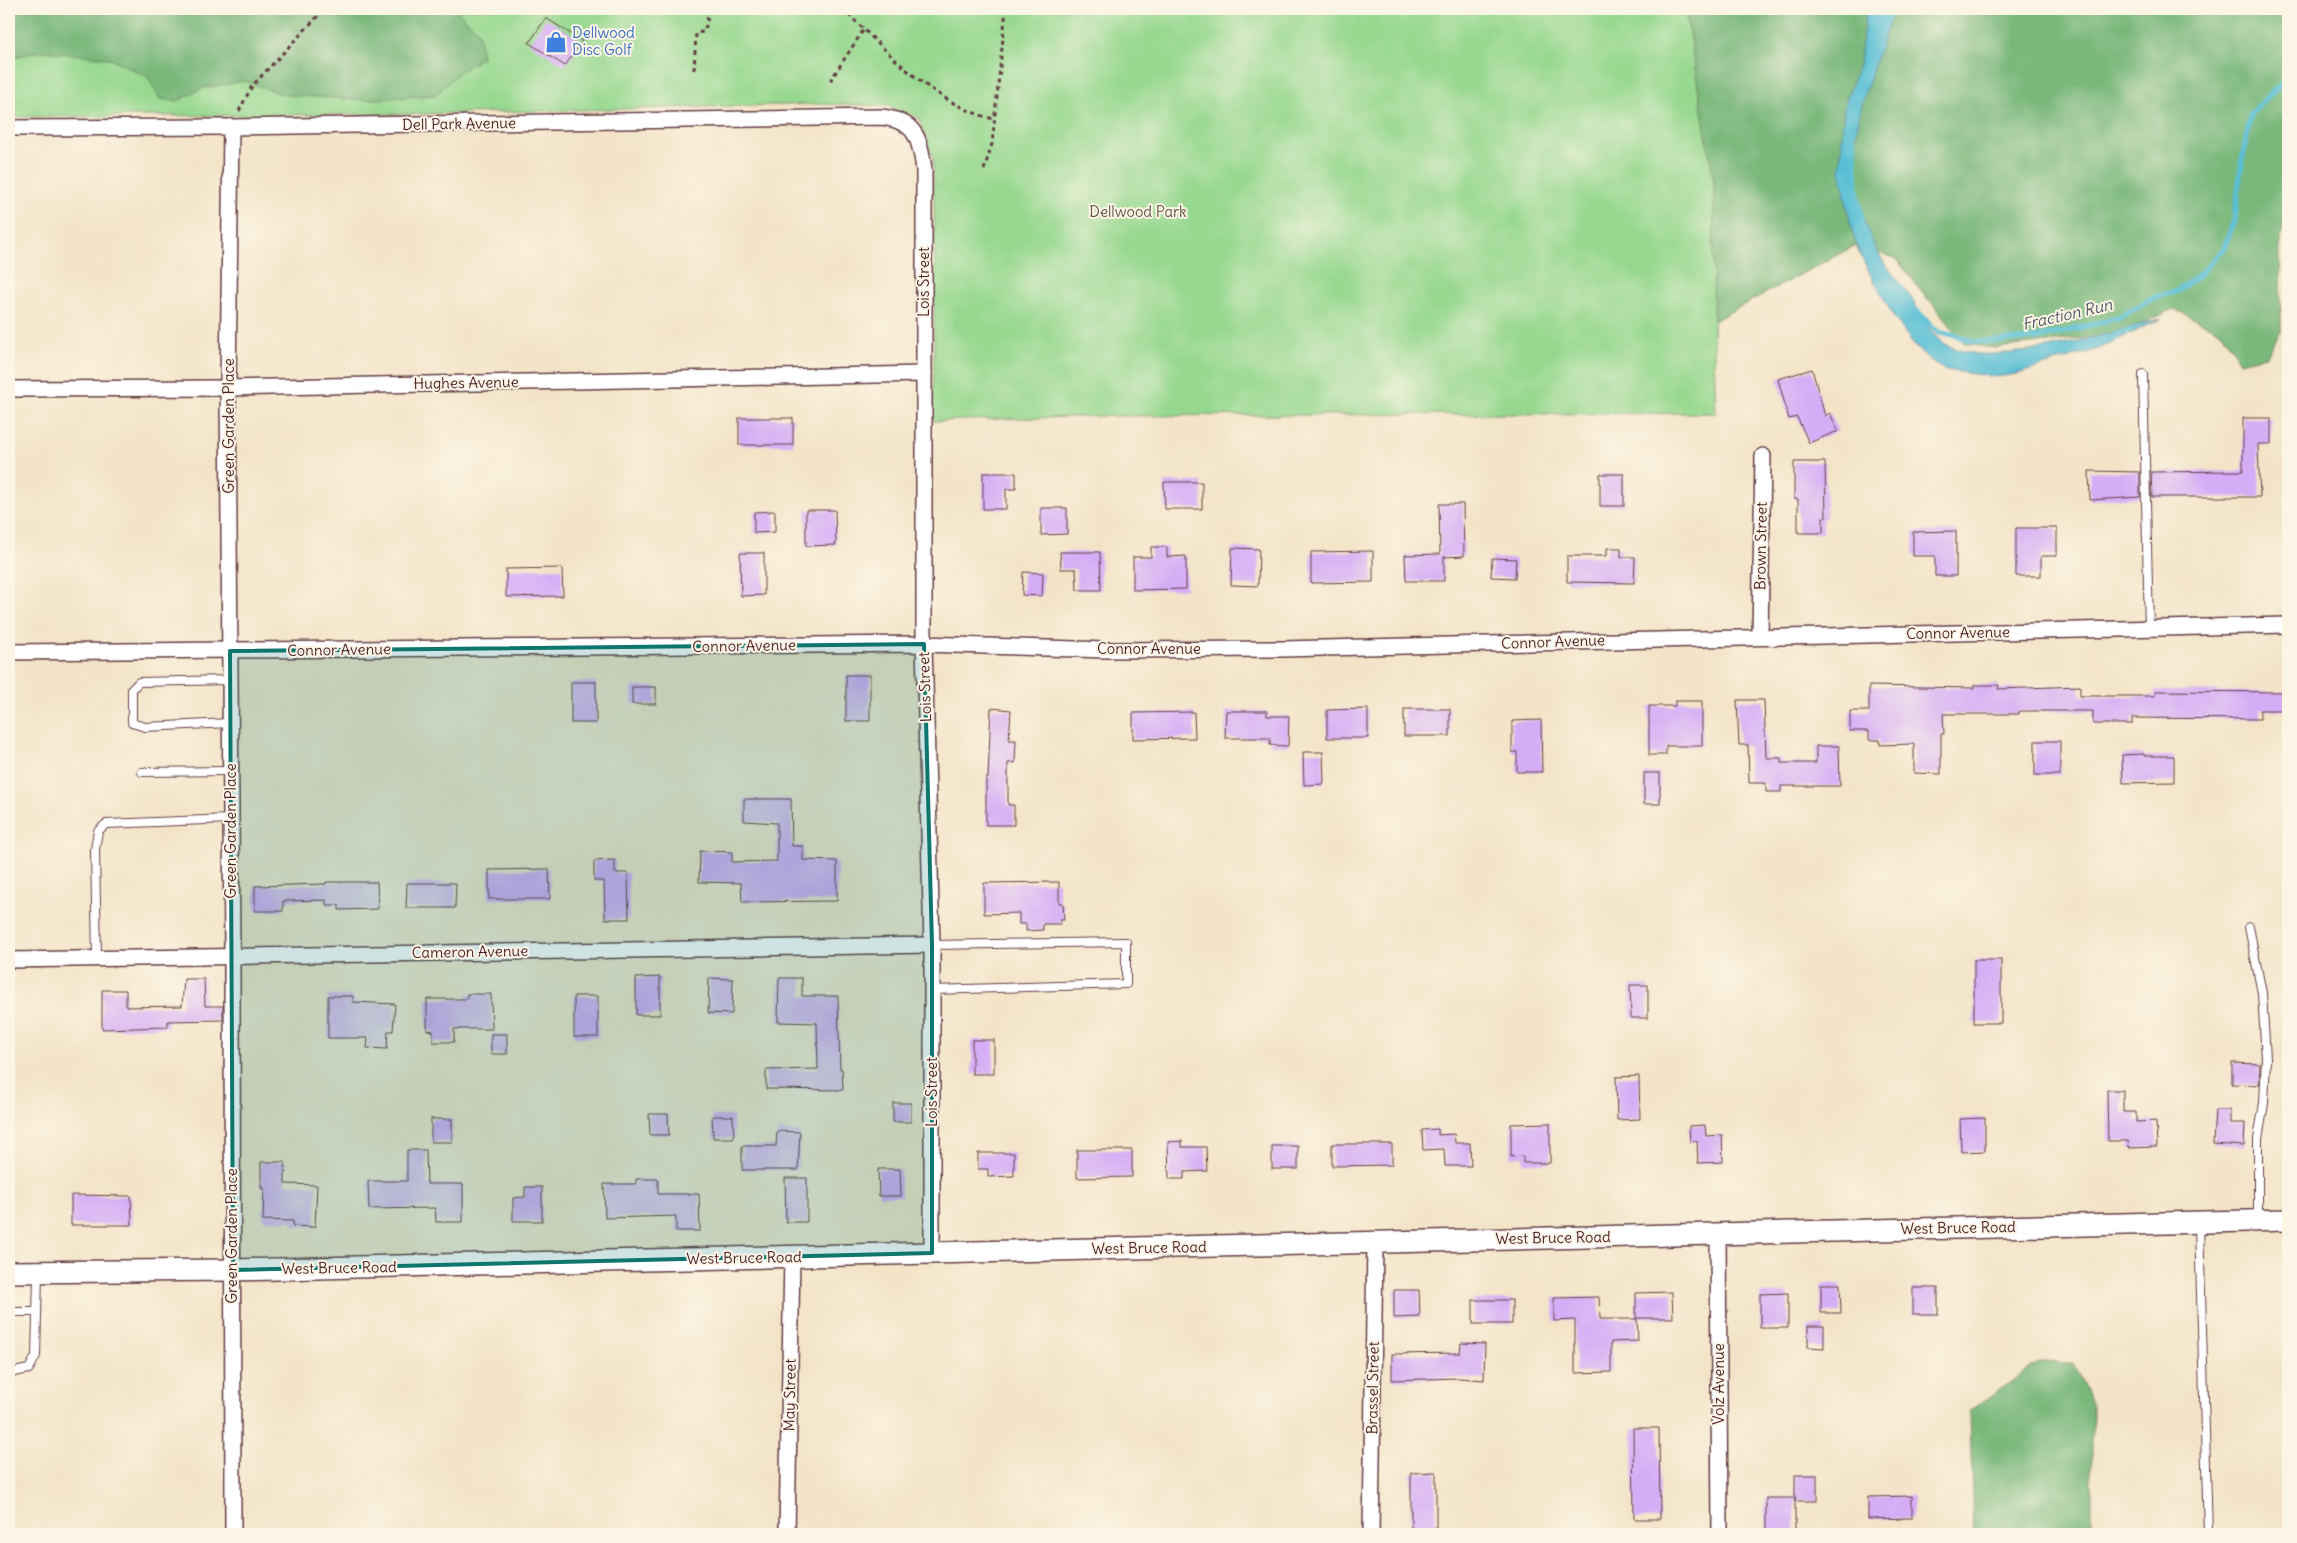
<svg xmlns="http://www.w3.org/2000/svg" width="2297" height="1543" font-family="Delius,sans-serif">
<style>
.green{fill:#97d890;stroke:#707c5e}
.forest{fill:#79b87a;stroke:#626c52}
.water{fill:#58bfd5;stroke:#516f80}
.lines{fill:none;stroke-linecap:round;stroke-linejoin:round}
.stream{stroke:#58bfd5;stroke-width:5.5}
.building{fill:#d5adf6}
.lane-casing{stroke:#633d43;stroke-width:10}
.street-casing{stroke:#633d43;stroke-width:18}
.secondary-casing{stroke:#633d43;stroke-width:24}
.path{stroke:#633d43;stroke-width:3;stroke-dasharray:4 4;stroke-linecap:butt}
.lane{stroke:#fff;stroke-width:8}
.street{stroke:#fff;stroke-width:15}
.secondary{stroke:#fff;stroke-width:21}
.marked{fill:#0f766e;fill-opacity:0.2;stroke:#0f766e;stroke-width:4;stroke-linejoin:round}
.labels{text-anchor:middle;stroke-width:4;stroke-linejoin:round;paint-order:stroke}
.shop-label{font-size:15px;fill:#366cbe;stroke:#fcf5e5;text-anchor:start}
.street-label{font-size:15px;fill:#4a1f2b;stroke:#fcf5e5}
.park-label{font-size:15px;fill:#615649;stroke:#fcf5e5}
.water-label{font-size:16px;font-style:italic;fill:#4f5766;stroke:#fcf5e5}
</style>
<rect width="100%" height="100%" fill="#fcf5e5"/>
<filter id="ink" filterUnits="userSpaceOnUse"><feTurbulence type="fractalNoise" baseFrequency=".02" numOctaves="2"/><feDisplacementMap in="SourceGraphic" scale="10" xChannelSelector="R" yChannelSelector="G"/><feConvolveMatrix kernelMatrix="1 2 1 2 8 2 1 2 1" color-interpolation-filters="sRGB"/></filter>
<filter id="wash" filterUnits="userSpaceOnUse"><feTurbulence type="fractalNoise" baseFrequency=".0096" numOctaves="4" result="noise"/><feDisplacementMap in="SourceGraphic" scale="20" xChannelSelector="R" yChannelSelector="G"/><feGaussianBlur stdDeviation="1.12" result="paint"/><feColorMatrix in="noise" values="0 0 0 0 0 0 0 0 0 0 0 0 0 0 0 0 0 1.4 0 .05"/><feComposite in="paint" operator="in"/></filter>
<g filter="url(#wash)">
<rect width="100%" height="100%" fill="#f3e4c8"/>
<path class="green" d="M9,9H2097L2130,295L1928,300L1896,258L1854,246L1713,321L1716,413L1107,416L933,421L935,250L933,158L919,118L887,106L821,104L425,114L9,117Z"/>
<g class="forest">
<path d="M9,9H456L479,33L482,57L456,75L436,95L363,100L284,95L245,81L203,88L178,101L160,99L148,77L109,58L42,51L9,58Z"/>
<path d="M1685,9H2288V205H2286L2280,249L2281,331L2266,356L2240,362L2222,332L2174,309L2120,334L1995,348L1965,344L1896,258L1854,246L1713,321L1714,182Z"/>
<path d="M2039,1362L2073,1363L2092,1403V1534H1973L1970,1411Z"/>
</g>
<path class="water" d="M1866,9H1894C1865,94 1831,160 1876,249C1885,267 1900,281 1911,298C1933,333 1933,348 1979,354C1989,355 2000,353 2010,353C2062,349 2110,332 2161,319L2098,349L2017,374L1995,377L1946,370L1930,360L1915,346L1893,316L1858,251L1850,222L1840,170L1844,106L1860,61Z"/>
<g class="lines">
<g class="stream">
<path d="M1854,140L1857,193L1862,218"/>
<path d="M1916,310L1939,333L1953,334L1973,342L2035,339L2118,318L2155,297L2178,291L2202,272L2224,248L2235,218L2242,160L2251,113L2282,83H2288"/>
</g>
</g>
<g id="blocks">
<g class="building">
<path d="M546,18L582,41L565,66L529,43Z"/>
<path d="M1812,369L1825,416L1830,413L1838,431L1809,443L1797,417L1789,419L1778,379Z"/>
<rect x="739" y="418" width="54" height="27"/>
<path d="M2243,418H2271V444H2258L2260,497H2152L2151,472L2243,471Z"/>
<path d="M1794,462H1825L1826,518L1823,517V533H1798V499H1794Z"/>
<path d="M2089,471L2140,472V497L2090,500Z"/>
<path d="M983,473H1016V489H1006V509H983Z"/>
<rect x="1600" y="474" width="24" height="32"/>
<path d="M1164,482H1202V509H1165Z"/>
<path d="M1439,504H1463L1464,556L1444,557V581H1406L1405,555L1440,554Z"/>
<path d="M1041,508H1067V534L1041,535Z"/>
<path d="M806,510H835L836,545L806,546Z"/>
<path d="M775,511V532L754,533V512Z"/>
<path d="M2016,528H2057V556H2041V576H2016Z"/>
<path d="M1956,531V576H1935V556H1913V532Z"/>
<path d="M1151,547H1167V557L1186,556V589L1133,590V557H1151Z"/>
<path d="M1232,548L1259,549L1258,586L1231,585Z"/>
<path d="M1607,548H1621V557H1635L1634,583L1567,582V556H1607Z"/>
<path d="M1373,551V582L1311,583V552Z"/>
<path d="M1060,552H1100L1101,590H1077L1076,569H1061Z"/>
<path d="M740,553H764V595L741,596Z"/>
<path d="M1492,558L1516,559L1515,578L1491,577Z"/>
<path d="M562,568L563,596L506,597V569Z"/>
<path d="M1023,572L1043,573L1042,596L1022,595Z"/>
<rect x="846" y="675" width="24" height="46"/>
<rect x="571" y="682" width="25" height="41"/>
<path d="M1974,685H1999L1998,689L2080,686V696H2155V691L2288,692V710H2260V719L2132,718V724H2093V711H2019V714H1943L1944,734H1941V774L1914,773V744L1880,745V740H1869V731H1850V711H1869V686L1974,688Z"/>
<rect x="632" y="687" width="24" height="17"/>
<path d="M1737,700H1764L1766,758H1781V763H1816V746H1839L1840,786H1781V792H1766V783H1749L1748,745H1739Z"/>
<path d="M1675,701H1702V746H1666V755H1649V706H1675Z"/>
<path d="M991,708L1011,710L1009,740H1016L1015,763H1008V805H1014V825H986V778H988Z"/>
<path d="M1368,709V738H1327V710Z"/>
<rect x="1404" y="709" width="46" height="27"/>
<path d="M1226,711H1267V716H1289L1288,746L1270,745V738H1225Z"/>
<path d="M1194,712L1195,738L1133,739V713Z"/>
<path d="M1541,720L1542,772H1517V752H1512V721Z"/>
<rect x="2035" y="741" width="25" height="34"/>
<path d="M1303,752H1323L1324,784L1304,785Z"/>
<path d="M2144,754V756H2174V782L2123,783L2122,755Z"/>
<rect x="1644" y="773" width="16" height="31"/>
<path d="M744,799H791L792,846H803V860L837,861V901L742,902L741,883L699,882L700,851L732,852V862L777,861V823L744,821Z"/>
<path d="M615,860V873H628L629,919H605L604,881H594V861Z"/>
<path d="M549,869L550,899H489V870Z"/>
<path d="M326,882H377L378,909L339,910V905H326V900L283,901V911H255V886L326,884Z"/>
<path d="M1059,882V903H1063L1064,920H1060V924H1043V930L1026,931V924H1019V913L984,914V883Z"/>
<path d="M407,883H456L455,908H406Z"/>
<rect x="1974" y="960" width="27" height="63"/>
<path d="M660,977V1015H636V978Z"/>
<path d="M709,978L733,979L732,1014L708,1013Z"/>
<path d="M779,978H802V996H838L840,1069H842L843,1090L766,1089V1070L818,1069L817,1023L778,1022Z"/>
<path d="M184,979H204L205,1006H223V1020L168,1021V1027L102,1029V990H126V1007L182,1006Z"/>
<path d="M1630,985H1648V1018H1631Z"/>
<path d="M467,994H491L492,1029H454V1042H433V1031L427,1030V999H467Z"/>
<path d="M328,996H353V1002L395,1004L393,1031H388L387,1049L367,1048L368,1038H328Z"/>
<rect x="574" y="996" width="24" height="41"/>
<rect x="491" y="1034" width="16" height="20"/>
<rect x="972" y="1040" width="22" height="34"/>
<path d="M2232,1063L2260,1064L2259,1085L2232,1084Z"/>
<path d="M1639,1076L1640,1119L1617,1120L1616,1077Z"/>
<path d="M2107,1090H2123V1112H2136V1122L2156,1121L2157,1147L2129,1148L2128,1141H2108Z"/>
<rect x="893" y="1103" width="18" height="19"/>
<path d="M2215,1110H2230V1123H2245L2244,1146L2213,1144Z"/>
<path d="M649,1114H668L669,1135H650Z"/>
<path d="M712,1116H733L734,1138H713Z"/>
<path d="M1985,1118V1151L1961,1152L1960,1119Z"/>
<rect x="431" y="1119" width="21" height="23"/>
<path d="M1550,1123V1163H1523V1156L1511,1157V1124Z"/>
<path d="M1705,1125L1706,1136L1722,1135L1723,1162L1698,1163L1697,1141L1690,1142L1689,1126Z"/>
<path d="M1438,1129V1135L1454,1134L1455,1143H1470L1471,1166H1445L1444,1149L1423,1150L1422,1130Z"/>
<path d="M777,1131L800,1132L798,1170H742V1146H776Z"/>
<path d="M1182,1141V1147H1206L1207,1171L1184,1172V1179H1169L1168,1142Z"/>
<path d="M1332,1144H1392V1165L1332,1166Z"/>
<rect x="1272" y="1146" width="26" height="23"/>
<path d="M407,1150H426L427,1184H463V1222H436L435,1208L369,1209L368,1181H407Z"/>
<path d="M1077,1150H1132V1177L1077,1178Z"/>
<path d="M978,1153H1014V1176L988,1177V1169H978Z"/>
<path d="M261,1162H285V1184L317,1185L315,1227L293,1226V1221L263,1220L264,1188H261Z"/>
<path d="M878,1169H900L901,1196H879Z"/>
<path d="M785,1178H807V1222H786Z"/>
<path d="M636,1179H658V1194H699L700,1231H676V1216L605,1218L604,1184H636Z"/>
<path d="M525,1187H542V1221H513V1198L525,1197Z"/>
<path d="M71,1195L131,1196L132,1225H71Z"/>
<path d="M1821,1284H1840L1841,1313H1821Z"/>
<rect x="1913" y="1288" width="25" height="26"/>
<path d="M1394,1290H1419L1420,1317L1394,1318Z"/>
<path d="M1672,1292L1673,1318H1636V1293Z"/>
<path d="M1788,1293V1328H1760V1294Z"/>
<path d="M1599,1297L1600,1319H1637L1638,1341L1611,1342V1372L1575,1373V1320L1554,1321V1298Z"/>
<rect x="1473" y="1300" width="39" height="24"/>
<path d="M1808,1326H1824V1348L1808,1347Z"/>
<path d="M1461,1343L1485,1344L1484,1380L1460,1378L1392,1380V1354L1460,1353Z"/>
<path d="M1633,1428H1659L1660,1519H1634Z"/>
<path d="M1436,1472V1534H1411V1473Z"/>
<rect x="1795" y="1475" width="22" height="26"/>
<path d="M1912,1496V1518L1868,1519V1497Z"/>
<rect x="1766" y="1498" width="29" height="36"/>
</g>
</g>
</g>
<g filter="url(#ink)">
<use href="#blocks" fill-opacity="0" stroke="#633d43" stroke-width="1"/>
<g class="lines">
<g class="lane-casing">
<g id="lane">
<path d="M2143,374L2149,629"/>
<path d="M230,680L139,682L132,689V723L145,727L230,723"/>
<path d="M142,772L230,771"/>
<path d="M2249,927L2262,993L2266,1058L2264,1103L2258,1139V1219"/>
<path d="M97,958L95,849L98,831L106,824L231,819"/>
<path d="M932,990L1126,984V942L932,945"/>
<path d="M2199,1225L2208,1534"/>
<path d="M9,1312H37"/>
<path d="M9,1373L29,1369L36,1356L38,1274"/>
</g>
</g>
<g class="street-casing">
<g id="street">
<path d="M231,127L228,388L232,955L233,1534"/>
<path d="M9,128L231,127L880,117C915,120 920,137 924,170V644L932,945V1253"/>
<path d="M9,389L228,388L924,374"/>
<path d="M1760,636L1763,456"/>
<path d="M9,652L924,644L1105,650L1282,649L2288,625"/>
<path d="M9,960L932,945"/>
<path d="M1718,1234L1720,1534"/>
<path d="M787,1534L792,1257"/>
<path d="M1371,1534L1375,1242"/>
</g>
</g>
<g class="secondary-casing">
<path id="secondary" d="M9,1272L233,1270L2288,1220"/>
</g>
<g class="path">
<path d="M842,9C854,19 864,30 876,41C909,74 948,108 994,119"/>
<path d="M694,70L696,33L703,32L707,24L708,9"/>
<path d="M830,81L864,29"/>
<path d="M239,111L252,86L317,17L319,9"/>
<path d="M984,170L992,144L1006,9"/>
</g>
<use href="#lane" class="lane"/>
<use href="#street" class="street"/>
<use href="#secondary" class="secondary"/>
</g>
</g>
<path class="marked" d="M924,644L932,945V1253L233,1270L230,651Z"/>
<defs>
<g id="shop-bare" transform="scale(1.725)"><path d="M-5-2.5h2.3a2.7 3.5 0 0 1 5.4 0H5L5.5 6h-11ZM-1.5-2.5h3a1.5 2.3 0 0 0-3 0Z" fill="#3f7fe0" stroke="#fcf5e5" stroke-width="2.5" paint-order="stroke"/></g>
</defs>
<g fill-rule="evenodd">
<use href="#shop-bare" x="556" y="42"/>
</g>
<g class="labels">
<g class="shop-label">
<text x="572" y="38">Dellwood<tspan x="572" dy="17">Disc Golf</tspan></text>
</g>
<g class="street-label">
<text transform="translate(459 124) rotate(-1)" y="5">Dell Park Avenue</text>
<text transform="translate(924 282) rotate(-90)" y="5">Lois Street</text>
<text transform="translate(466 383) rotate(-1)" y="5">Hughes Avenue</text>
<text transform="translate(229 426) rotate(-90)" y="5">Green Garden Place</text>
<text transform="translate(1761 546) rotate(-89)" y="5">Brown Street</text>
<text transform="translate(1958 633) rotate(-1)" y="5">Connor Avenue</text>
<text transform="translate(1553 642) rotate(-2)" y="5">Connor Avenue</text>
<text transform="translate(744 646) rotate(-1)" y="5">Connor Avenue</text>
<text x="1149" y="654">Connor Avenue</text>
<text transform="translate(339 650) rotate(-1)" y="5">Connor Avenue</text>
<text transform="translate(925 687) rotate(-92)" y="5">Lois Street</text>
<text transform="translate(231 831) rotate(-90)" y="5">Green Garden Place</text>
<text transform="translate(470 952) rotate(-1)" y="5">Cameron Avenue</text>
<text transform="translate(932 1092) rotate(-90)" y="5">Lois Street</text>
<text transform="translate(1958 1228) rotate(-1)" y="5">West Bruce Road</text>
<text transform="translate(232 1236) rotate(-90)" y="5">Green Garden Place</text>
<text transform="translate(1553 1238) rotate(-1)" y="5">West Bruce Road</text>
<text transform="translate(1149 1248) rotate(-1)" y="5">West Bruce Road</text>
<text transform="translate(744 1258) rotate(-1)" y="5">West Bruce Road</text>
<text transform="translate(339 1268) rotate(-1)" y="5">West Bruce Road</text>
<text transform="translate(1719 1384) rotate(-90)" y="5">Volz Avenue</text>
<text transform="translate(1373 1388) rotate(-89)" y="5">Brassel Street</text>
<text transform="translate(790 1395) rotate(-89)" y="5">May Street</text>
</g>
<g class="park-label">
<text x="1138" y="217">Dellwood Park</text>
</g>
<g class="water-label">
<text transform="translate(2067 314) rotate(-13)" y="6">Fraction Run</text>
</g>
</g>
<rect width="2297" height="1543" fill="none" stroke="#fcf5e5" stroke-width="30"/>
</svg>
